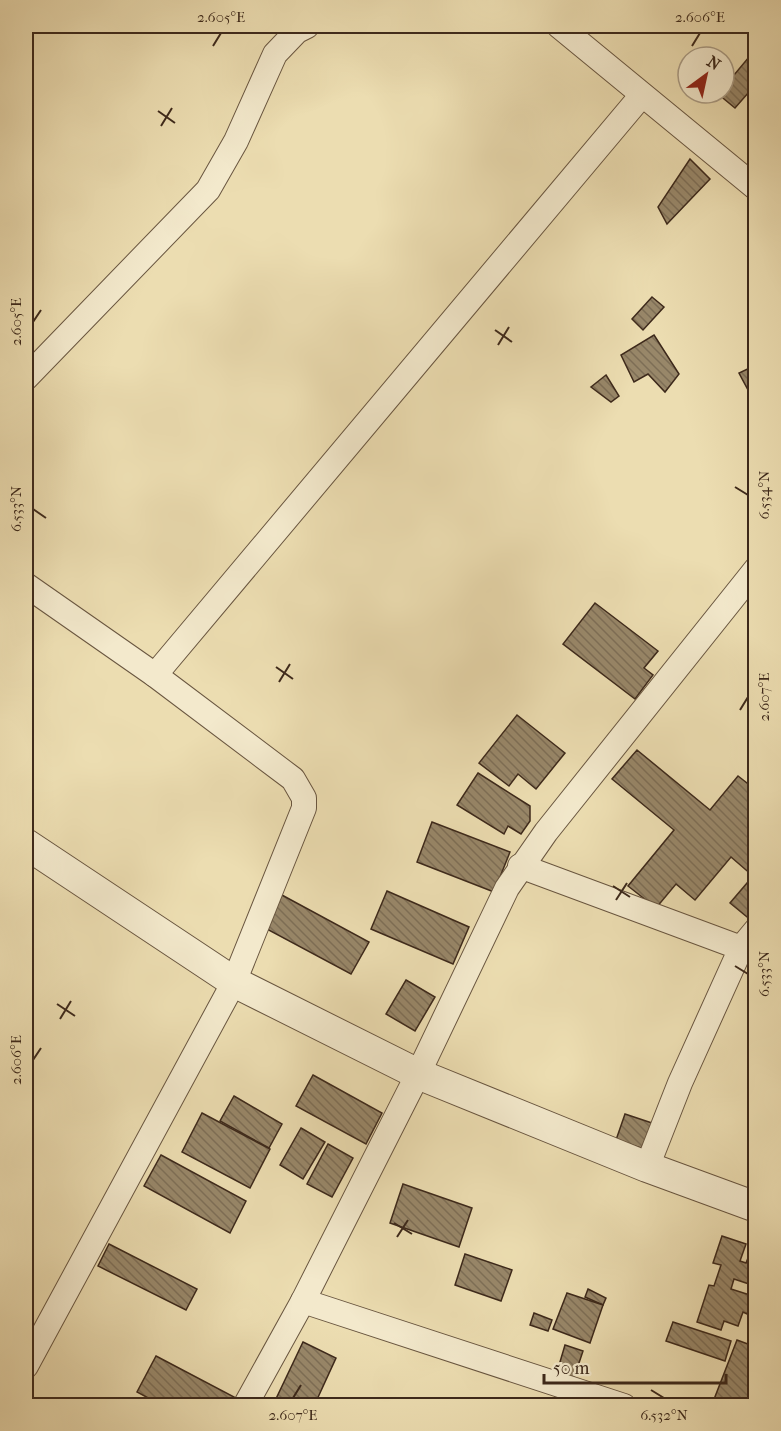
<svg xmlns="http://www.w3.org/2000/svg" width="781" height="1431" font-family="'IM FELL French Canon',serif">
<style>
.building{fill:url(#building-back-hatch);stroke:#3d291b;stroke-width:1.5}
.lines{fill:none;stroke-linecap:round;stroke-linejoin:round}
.minor-casing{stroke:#695640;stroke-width:26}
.tertiary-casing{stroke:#695640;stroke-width:32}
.minor{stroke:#f3e9cc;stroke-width:24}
.tertiary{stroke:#f3e9cc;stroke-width:30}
.ticks{fill:none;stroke:#3d291b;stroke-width:2}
.neatline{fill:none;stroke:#3d291b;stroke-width:2}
.ticks-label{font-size:15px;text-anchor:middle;fill:#3d291b}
</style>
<defs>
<pattern id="building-back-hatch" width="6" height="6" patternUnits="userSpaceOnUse" patternTransform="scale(1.5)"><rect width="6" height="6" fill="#988769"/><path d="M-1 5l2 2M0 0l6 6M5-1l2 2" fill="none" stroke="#7d6e56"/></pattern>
</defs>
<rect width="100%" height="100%" fill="#ecddb1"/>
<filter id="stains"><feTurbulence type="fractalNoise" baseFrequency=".00333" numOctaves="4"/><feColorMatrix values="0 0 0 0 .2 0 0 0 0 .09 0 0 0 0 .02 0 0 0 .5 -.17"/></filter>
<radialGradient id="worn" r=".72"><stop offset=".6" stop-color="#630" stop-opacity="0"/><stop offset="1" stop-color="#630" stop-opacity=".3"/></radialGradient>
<g class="building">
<path d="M749,57L756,63V84L735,108L718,94L724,93V87Z"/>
<path d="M690,159L710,179L667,224L658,207Z"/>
<path d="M652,297L664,307L643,330L632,319Z"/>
<path d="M654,335L679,374L665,392L648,374L634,382L621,355Z"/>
<path d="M756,365V405L739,373Z"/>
<path d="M606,375L619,396L611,402L591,387Z"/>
<path d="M595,603L658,651L644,668L653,675L635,699L563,644Z"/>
<path d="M517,715L565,753L536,789L518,774L509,786L479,763Z"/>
<path d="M637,750L710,810L738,776L756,790V917L752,921L730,903L753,876L731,857L695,900L676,884L656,908L628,886L674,830L612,779Z"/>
<path d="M478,773L530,806V821L521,834L508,826L504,834L457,805Z"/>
<path d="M432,822L510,852L494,892L417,862Z"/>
<path d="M387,891L469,927L453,964L371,929Z"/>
<path d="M280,894L369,942L351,974L263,927Z"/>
<path d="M406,980L435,997L415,1031L386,1014Z"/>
<path d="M313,1075L382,1113L366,1144L296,1106Z"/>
<path d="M234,1096L282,1124L269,1148L220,1121Z"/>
<path d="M202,1113L270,1149L250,1188L182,1152Z"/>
<path d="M625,1114L655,1124L647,1150L616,1140Z"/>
<path d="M301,1128L325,1142L303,1179L280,1165Z"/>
<path d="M328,1144L353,1158L332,1197L307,1184Z"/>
<path d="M161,1155L246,1201L230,1233L144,1186Z"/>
<path d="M403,1184L472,1208L459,1247L390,1223Z"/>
<path d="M722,1236L746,1244L740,1261L746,1263L752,1248L756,1249V1273L752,1285L734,1279L731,1289L753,1296L747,1314L743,1312L738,1326L724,1321L721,1330L697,1322L709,1285L714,1286L721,1265L713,1263Z"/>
<path d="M109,1244L197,1289L186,1310L98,1266Z"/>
<path d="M465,1254L512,1270L501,1301L455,1285Z"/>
<path d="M588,1289L606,1298L603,1305L585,1297Z"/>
<path d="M567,1293L603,1305L590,1343L553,1329Z"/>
<path d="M534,1313L552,1320L548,1331L530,1325Z"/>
<path d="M673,1322L731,1341L725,1361L666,1341Z"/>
<path d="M737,1340L756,1347V1388L749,1406H721L713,1402Z"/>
<path d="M303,1342L336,1358L314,1406H279L274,1403Z"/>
<path d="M565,1345L583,1351L574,1378L557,1372Z"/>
<path d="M156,1356L236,1398L232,1406H163L137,1392Z"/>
</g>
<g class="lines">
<g class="minor-casing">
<g id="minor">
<path d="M559,26L756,188"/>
<path d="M26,378L208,190L236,141L275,54L297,31L307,26"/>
<path d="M26,585L155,675L293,779L304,798V808L234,982L26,1366"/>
<path d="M155,675L642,95"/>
<path d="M520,866L741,948"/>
<path d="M647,1167L680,1083L741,948L756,930"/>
<path d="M303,1301L624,1406"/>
<path d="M245,1406L303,1301L418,1074L507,888L546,832L756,569"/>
</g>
</g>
<g class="tertiary-casing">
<path id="tertiary" d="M26,844L234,982L418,1074L647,1167L756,1207"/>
</g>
<use href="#minor" class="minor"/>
<use href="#tertiary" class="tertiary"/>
</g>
<path class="ticks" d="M213,46L221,33M692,46L700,33M158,111L175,123M161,126L172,108M33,322L41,310M495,330L512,342M498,345L509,327M735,487L748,495M33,509L46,518M276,667L293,679M279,682L290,664M740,710L748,697M613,886L630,897M616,900L627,883M735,966L748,974M57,1004L75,1016M60,1019L71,1001M33,1060L41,1048M394,1223L412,1234M397,1237L408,1220M651,1390L664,1398M293,1398L301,1385"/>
<rect width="781" height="1431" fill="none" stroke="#ecddb1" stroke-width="66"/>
<g transform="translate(706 75) rotate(33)"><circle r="28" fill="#f3e9cc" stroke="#aa9c85" stroke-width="1.5"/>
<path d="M0-4.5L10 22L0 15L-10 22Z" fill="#8f2418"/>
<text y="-9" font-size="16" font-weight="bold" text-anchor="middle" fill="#3d291b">N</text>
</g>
<path d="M544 1374v9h182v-9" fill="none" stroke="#3d291b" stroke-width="3"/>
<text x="553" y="1374" font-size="18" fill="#3d291b" stroke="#f3e9cc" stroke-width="4.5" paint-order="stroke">50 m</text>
<rect x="33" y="33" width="715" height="1365" class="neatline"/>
<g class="ticks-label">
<text x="221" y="22">2.605°E</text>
<text x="700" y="22">2.606°E</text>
<text transform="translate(16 322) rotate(-90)" y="5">2.605°E</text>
<text transform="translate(764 495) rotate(-90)" y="5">6.534°N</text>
<text transform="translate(16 509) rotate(-90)" y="5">6.533°N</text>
<text transform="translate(764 697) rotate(-90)" y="5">2.607°E</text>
<text transform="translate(764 974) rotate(-90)" y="5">6.533°N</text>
<text transform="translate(16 1060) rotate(-90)" y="5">2.606°E</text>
<text x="293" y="1420">2.607°E</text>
<text x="664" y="1420">6.532°N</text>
</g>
<rect width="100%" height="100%" filter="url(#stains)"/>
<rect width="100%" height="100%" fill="url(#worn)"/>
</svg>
